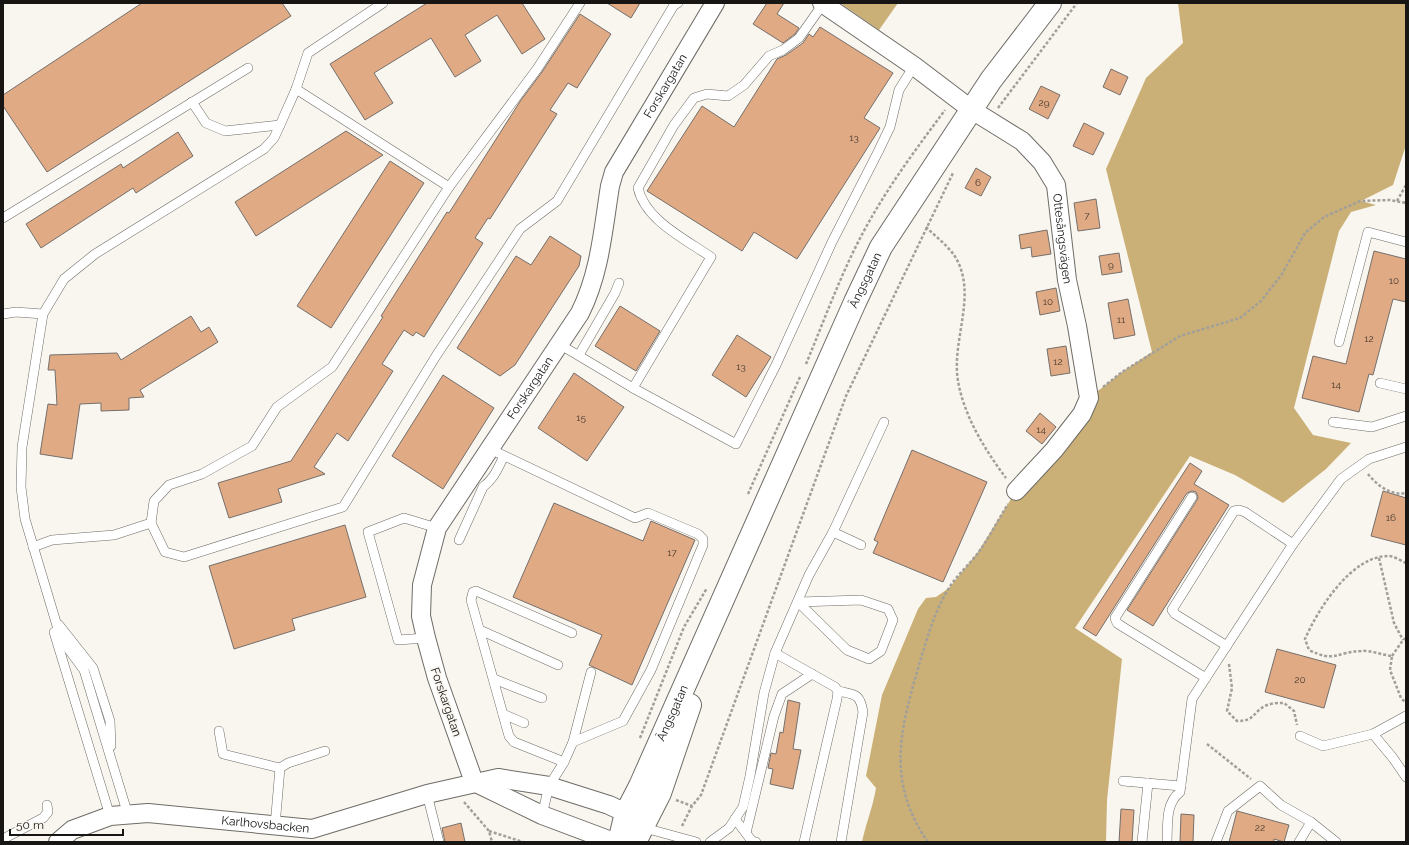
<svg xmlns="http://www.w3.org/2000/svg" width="1409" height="845" font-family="Raleway,sans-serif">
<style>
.forest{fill:#cab076}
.building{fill:#e0aa84;stroke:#756f6b}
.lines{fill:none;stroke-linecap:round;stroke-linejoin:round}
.service-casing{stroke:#6e6c66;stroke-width:10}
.minor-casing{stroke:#6e6c66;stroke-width:20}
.secondary-casing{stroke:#6e6c66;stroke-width:24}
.path{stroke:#a29f9b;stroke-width:2.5;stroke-dasharray:3 2;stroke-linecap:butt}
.service{stroke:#fff;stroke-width:9}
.minor{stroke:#fff;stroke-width:18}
.secondary{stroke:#fff;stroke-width:22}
.labels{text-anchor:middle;stroke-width:3;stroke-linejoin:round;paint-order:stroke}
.number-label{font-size:10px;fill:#493b30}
.street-label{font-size:12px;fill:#171614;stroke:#f9f5ef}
</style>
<rect width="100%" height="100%" fill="#f9f5ef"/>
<g class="forest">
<path d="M840,3H898L879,30Z"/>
<path d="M1178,3H1406V145L1393,185L1361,201L1376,205L1351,212L1339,231L1294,408L1313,435L1351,443L1326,469L1283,503L1235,475L1190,456L1075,628L1122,659L1107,800L1106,842H862C866,823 873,807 876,788L866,776L882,695L918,609L926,598L936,597L949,588L978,552L1016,491L1089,398L1122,372L1152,352L1106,169L1146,78L1183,43Z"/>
</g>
<g class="building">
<path d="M142,3H282L291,16L47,172L3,106V95Z"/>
<path d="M427,3H522L545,39L522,54L497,15L465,35L481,61L455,77L431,38L374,73L393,103L365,120L330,64Z"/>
<path d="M607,3H640L631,18Z"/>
<path d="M767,3H784L777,14L799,28L795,34L783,43L753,24Z"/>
<path d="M580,14L611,34L577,88L568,83L550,110L557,114L490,219L488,218L475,238L483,243L424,337L416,332L413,336L404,330L382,364L393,371L348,441L337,433L314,467L325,474L278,489L282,502L229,518L218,483L291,461L383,317L381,316L447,212L449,213L521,100L542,72Z"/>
<path d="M820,27L893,73L864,118L880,128L797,259L754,232L742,251L647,191L702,106L734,127L777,59L786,55L803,43L809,34L813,37Z"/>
<path d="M1111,69L1128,77L1120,95L1103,87Z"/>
<path d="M1041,86L1060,95L1048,119L1029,109Z"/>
<path d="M1084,123L1104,133L1093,155L1073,146Z"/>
<path d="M346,131L383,155L256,236L235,202Z"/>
<path d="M178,132L193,156L136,193L133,188L41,248L26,224L121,164L123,168Z"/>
<path d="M390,161L424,183L331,328L297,306Z"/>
<path d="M976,168L991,177L981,196L965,188Z"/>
<path d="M1096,199L1100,228L1078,231L1074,203Z"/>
<path d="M1047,230L1051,254L1032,257L1031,247L1021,249L1019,235Z"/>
<path d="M550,236L581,256L579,266L515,365L500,376L457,348L516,256L531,265Z"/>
<path d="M1374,251L1406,259V302L1393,299L1373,375L1369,374L1359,412L1302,398L1313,356L1346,364Z"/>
<path d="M1119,253L1122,272L1102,275L1099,256Z"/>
<path d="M1056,288L1060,311L1040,315L1036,292Z"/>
<path d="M1128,299L1135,335L1114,339L1108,303Z"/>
<path d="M620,306L660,331L636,371L595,346Z"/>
<path d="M191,316L201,332L209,327L218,342L140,390L144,397L129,398V410L101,411V403L80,404L72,459L40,454L48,404L57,405L55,370H48L50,355L117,353L121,360Z"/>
<path d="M737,335L771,357L746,397L712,375Z"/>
<path d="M1066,346L1070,373L1051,376L1047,349Z"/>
<path d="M574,373L624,407L587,461L538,428Z"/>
<path d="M443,375L494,408L443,489L392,456Z"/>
<path d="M1040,413L1056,427L1042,444L1026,431Z"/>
<path d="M912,450L987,482L943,582L873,553L878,542L874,540Z"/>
<path d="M1190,463L1202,471L1194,484L1229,505L1153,626L1127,610L1197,500L1198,497L1196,492L1192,491L1187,493L1096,636L1083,628Z"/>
<path d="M1383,491L1406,498V545L1371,536Z"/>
<path d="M554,503L643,541L651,521L695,540L632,685L589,665L602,635L513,597Z"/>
<path d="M345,525L366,597L292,619L295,630L234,649L209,566Z"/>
<path d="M1277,649L1336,665L1324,708L1265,692Z"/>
<path d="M788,700L800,703L793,749L801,750L793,789L770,784L773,769L768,768L771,753L776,754L780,732L783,733Z"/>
<path d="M1121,809L1134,810L1132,842H1119Z"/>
<path d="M1237,811L1289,825L1284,842L1274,839V842H1229Z"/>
<path d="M1181,814L1194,815L1193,842H1180Z"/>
<path d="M461,823L465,842H445L442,828Z"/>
</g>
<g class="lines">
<g class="service-casing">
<g id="service">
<path d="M296,89L449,187"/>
<path d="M192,102L206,123L225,131L280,125"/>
<path d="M3,218L248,68"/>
<path d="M3,314L16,312L43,314"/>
<path d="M1339,342L1368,232L1406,242"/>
<path d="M559,344L633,388L736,444L776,365L832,242L878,152L890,127L899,90L914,66"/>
<path d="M579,355L615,293L619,283"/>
<path d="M1380,383L1406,389"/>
<path d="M633,388L711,257C685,239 645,220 638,188L674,125L694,98L707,94L728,96L744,85L769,56L783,50L799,38L823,4"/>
<path d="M1333,422L1372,427L1406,416"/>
<path d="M490,449L635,518L648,513L698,534L703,539V545L651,670L623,721L573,742"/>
<path d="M1192,497L1115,618L1117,623L1123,627L1206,678"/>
<path d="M151,523L154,501L169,485L202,474L252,446L277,407L332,367L449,187L537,69L580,3"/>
<path d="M833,532L884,422"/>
<path d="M459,540L483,487C494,479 498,468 504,456"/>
<path d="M33,547L52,540L114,535L151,523L165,552L184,557L343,507L436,356L520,229L557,201L674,5L678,3"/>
<path d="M861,600L888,609L893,620L881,651L869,659L847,650L798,602Z"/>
<path d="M59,625L93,668L110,721L111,746"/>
<path d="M480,630L558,665"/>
<path d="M54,632L110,816"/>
<path d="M426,638L398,640L368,532L404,518L437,528"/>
<path d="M1227,646L1175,614L1172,610L1234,511L1239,510L1245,512L1293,544"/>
<path d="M775,653L835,687L838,691L837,699L804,842"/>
<path d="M494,679L542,698"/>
<path d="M838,691C855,695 860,693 863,712L841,842"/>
<path d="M503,714L524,723"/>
<path d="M1406,716L1373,734L1393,758L1406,777"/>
<path d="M219,731L223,754L280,768"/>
<path d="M1300,736L1323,746L1373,734"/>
<path d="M564,762L514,742L509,736L471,600L473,592L476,591L572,633"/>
<path d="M1123,781L1181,786"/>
<path d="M427,794L439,842"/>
<path d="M128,815L84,670L61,639L25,519L21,487L22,447L43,314L64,279L95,254L264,149L274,138L280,125L296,89L308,53L383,3"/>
<path d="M542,815L549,786L564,762L573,742L591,672"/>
<path d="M735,819L752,841L756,842"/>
<path d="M275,826L280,768L288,763L325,751"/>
<path d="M641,827L696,842"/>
<path d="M746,833L774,716L782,694L812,674"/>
<path d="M3,839L43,818L48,812L47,805"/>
<path d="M710,842L729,828L743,807L750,776L764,693L775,653L809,575L833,532L861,545"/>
<path d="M1142,842L1148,783"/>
<path d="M1167,842C1168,824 1165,804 1180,792L1192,699L1293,544L1341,479L1369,459L1406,447"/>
<path d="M1216,842L1228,811L1260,786L1281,805L1311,822L1336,842"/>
<path d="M1299,842L1311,822"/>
</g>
</g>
<g class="minor-casing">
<g id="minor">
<path id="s1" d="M822,3L914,66L972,110L1022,141L1042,162L1056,185L1067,280L1077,326L1089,398L1082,414L1054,450L1016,491"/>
<path id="s2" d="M58,842L72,830L110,816L148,813L312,829L427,794L498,778L549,786L609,805L626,813L636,822"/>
<path id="s3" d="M614,842L542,815L474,782L437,678L426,638L421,616L422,585L437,528L580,313C600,273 603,230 610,186L614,172L715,3"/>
</g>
</g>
<g class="secondary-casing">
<g id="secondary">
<path id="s4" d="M619,842L626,813L640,786L855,302L881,247L991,80L1050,3"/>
<path d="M635,842L660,793L690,705"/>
</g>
</g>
<g class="path">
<path d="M998,108L1077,3"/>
<path d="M1397,201L1406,185"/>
<path d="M926,227C935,236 947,245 954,255C979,293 951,339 958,381C964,416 985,450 1006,478"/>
<path d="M806,364C826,316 844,265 870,220C892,181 919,145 945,110"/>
<path d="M1103,387L1122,372L1180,336L1240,318L1261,301L1282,274L1305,233L1324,217L1360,201L1390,200L1406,203"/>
<path d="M1368,474C1377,485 1390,496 1406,493"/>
<path d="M748,494L800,377"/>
<path d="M1379,558L1394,623L1403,640"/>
<path d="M1406,563C1401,561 1394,556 1389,556C1352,555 1318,609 1305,639L1309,650C1335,663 1336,652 1361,651C1370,650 1382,655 1392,656L1390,670L1401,698L1406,703"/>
<path d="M1392,656L1403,640L1406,638"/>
<path d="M1229,664L1232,688L1227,711L1237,721C1255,721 1252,713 1265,706C1271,703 1278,703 1284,703L1294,711L1297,725"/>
<path d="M640,738L684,627L707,588"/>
<path d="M1207,744L1251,779"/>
<path d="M676,800L692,806"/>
<path d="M464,802L489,831L492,842"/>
<path d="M682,826L692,806L701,795L846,396L953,173"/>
<path d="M489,831L523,842"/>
<path d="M928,842C886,782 900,730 919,665C927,639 934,612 949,588C956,576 969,565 978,553C989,538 998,520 1008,504"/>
</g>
<use href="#service" class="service"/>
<use href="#minor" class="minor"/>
<use href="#secondary" class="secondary"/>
</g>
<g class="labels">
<g class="number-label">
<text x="1044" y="106">29</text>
<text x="854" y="141">13</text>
<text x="978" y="186">6</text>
<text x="1087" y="219">7</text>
<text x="1111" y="268">9</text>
<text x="1394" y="284">10</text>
<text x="1048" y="305">10</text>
<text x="1121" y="323">11</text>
<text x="1369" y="342">12</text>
<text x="1058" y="365">12</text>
<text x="741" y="370">13</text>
<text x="1336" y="388">14</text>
<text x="581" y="421">15</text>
<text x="1041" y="433">14</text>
<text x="1391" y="521">16</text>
<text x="672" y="556">17</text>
<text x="1300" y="683">20</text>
<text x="1260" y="831">22</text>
</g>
<g class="street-label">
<text dy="4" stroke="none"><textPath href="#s3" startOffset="921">Forskargatan</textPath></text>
<text dy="4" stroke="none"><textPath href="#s1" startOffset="353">Ottesångsvägen</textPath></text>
<text dy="4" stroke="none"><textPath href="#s4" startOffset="614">Ängsgatan</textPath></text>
<text dy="4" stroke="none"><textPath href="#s3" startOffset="585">Forskargatan</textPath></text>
<text transform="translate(446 702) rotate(71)" y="4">Forskargatan</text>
<text dy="4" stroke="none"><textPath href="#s4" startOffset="140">Ängsgatan</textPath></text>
<text dy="4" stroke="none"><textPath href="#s2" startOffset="215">Karlhovsbacken</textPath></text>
</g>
</g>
<rect width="1409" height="845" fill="none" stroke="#171614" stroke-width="8"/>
<path d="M10 829v6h113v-6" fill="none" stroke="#171614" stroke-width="2"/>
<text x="16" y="829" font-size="12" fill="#171614" stroke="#f9f5ef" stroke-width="3" paint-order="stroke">50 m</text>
</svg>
